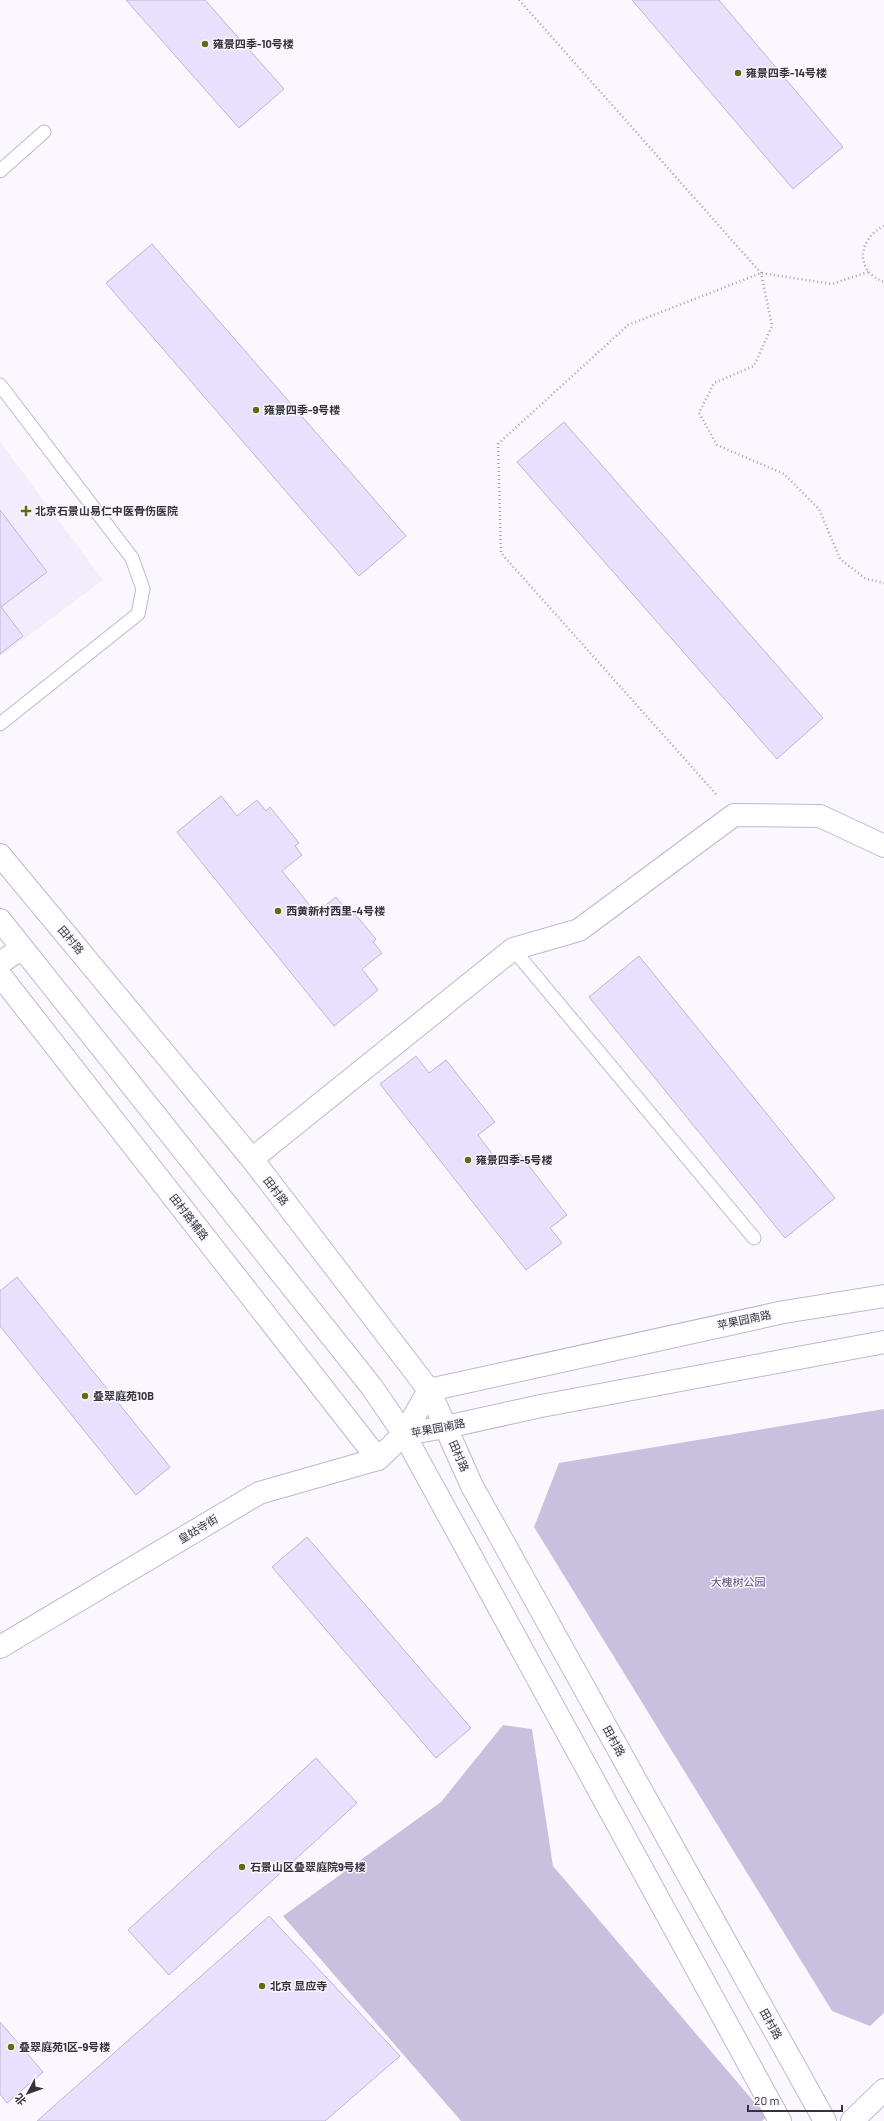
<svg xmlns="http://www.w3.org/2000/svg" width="884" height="2121" font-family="Barlow,'Noto Sans SC',sans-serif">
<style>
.built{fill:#f1edfc}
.green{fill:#c8c0df}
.building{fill:#e8e0fd;stroke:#beb6d2}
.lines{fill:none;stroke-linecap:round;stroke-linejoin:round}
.lane-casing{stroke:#beb7d2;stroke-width:15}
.street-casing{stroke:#beb7d2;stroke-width:24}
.secondary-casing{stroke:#beb7d2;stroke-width:24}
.path{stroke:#a4a1aa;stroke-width:2.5;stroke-dasharray:1 3;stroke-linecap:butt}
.lane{stroke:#fff;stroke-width:13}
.street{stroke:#fff;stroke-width:22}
.secondary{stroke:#fff;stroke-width:22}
.poi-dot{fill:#5f6c15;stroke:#faf8fe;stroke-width:1.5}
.labels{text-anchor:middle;stroke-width:3;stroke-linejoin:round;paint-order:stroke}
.poi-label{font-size:11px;font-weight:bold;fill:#35323d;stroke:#faf8fe;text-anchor:start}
.street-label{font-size:11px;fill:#35323d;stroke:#faf8fe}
.park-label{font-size:11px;fill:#5d4c7f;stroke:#faf8fe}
</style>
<rect width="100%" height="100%" fill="#faf8fe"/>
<path class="built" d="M0,442L103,580L0,657Z"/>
<g class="green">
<path d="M884,1409V2013L870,2026L832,2011L534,1527L559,1463Z"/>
<path d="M503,1725L532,1729L553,1866L767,2117L762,2121H461L283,1916L441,1802Z"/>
</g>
<g class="building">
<path d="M126,0H205L284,89L239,128Z"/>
<path d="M632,0H719L843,147L793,189Z"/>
<path d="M152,244L406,536L359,576L106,283Z"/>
<path d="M564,422L823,718L777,759L517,462Z"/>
<path d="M0,510L47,572L1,607L23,636L0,654Z"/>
<path d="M221,796L237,816L257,800L266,811L270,807L299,843L295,846L302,855L282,871L316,913L336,897L346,909L349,907L376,939L373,942L382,953L362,969L378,990L334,1026L177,832Z"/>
<path d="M639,956L835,1198L785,1238L589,997Z"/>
<path d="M416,1056L429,1073L446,1060L495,1122L478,1135L502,1167L519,1153L567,1215L550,1228L562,1243L526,1270L380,1084Z"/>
<path d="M17,1277L170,1467L136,1495L0,1326V1291Z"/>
<path d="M307,1537L471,1728L436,1758L272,1567Z"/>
<path d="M316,1758L357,1803L169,1975L128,1930Z"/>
<path d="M269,1916L400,2056L325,2121H37Z"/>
<path d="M0,2022L43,2072L7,2103L0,2094Z"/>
</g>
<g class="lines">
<g class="lane-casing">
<g id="lane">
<path d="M0,171L44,132"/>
<path d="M0,385L132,558L143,589L138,614L0,724"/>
<path d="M513,949L754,1238"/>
</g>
</g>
<g class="street-casing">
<g id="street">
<path d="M0,963L22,948"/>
<path d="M252,1159L513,949L579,930L734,815L820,816L884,846"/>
<path d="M0,1647L259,1493L378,1459L404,1434"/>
</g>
</g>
<g class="secondary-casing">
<g id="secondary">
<path d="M0,855L252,1159L429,1390L472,1486L825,2121"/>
<path d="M0,920L371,1386L404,1434L780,2121"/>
<path d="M0,975L378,1459"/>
<path d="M404,1434L429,1390L784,1312L884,1296"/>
<path d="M404,1434L446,1427L541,1406L884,1342"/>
<path d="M852,2121L884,2090"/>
</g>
</g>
<g class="path">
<path d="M519,0L761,273L772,326L754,366L714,383L699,413L717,445L784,474L819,509L840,559L866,579L884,583"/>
<path d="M884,226C858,239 854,271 884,282"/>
<path d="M716,794L501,553L498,444L628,325L761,273L832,284L868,272"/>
</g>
<use href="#lane" class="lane"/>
<use href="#street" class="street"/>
<use href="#secondary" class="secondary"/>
</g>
<g class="poi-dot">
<circle cx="205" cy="44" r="4"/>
<circle cx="738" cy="73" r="4"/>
<circle cx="256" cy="410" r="4"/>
<path d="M24 505h4v4h4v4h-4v4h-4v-4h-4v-4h4z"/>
<circle cx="278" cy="911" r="4"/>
<circle cx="468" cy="1160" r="4"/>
<circle cx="85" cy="1396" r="4"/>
<circle cx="242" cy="1867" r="4"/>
<circle cx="262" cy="1986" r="4"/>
<circle cx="11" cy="2047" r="4"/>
</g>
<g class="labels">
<g class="poi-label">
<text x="213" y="48">雍景四季-10号楼</text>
<text x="746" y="77">雍景四季-14号楼</text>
<text x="264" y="414">雍景四季-9号楼</text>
<text x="35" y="515">北京石景山易仁中医骨伤医院</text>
<text x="286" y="915">西黄新村西里-4号楼</text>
<text x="476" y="1164">雍景四季-5号楼</text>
<text x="93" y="1400">叠翠庭苑10B</text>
<text x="250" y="1871">石景山区叠翠庭院9号楼</text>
<text x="270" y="1990">北京 显应寺</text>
<text x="19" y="2051">叠翠庭苑1区-9号楼</text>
</g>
<g class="street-label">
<text transform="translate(71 940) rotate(50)" y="4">田村路</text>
<text transform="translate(276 1191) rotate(52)" y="4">田村路</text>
<text transform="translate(189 1217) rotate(52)" y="4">田村路辅路</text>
<text transform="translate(744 1320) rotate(-12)" y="4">苹果园南路</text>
<text transform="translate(438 1428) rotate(-11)" y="4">苹果园南路</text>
<text transform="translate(459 1456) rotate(66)" y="4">田村路</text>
<text transform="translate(198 1529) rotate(-31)" y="4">皇姑寺街</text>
<text transform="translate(614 1741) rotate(61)" y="4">田村路</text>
<text transform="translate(771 2024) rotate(61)" y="4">田村路</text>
</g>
<g class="park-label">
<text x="738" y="1586">大槐树公园</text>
</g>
</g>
<g transform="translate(28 2093) rotate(229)" stroke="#faf8fe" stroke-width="3" paint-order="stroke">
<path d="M0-3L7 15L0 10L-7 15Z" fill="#35323d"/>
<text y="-6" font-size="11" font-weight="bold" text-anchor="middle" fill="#35323d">北</text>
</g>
<path d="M748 2105v6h94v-6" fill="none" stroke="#35323d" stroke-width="2"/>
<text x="754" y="2105" font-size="12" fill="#35323d" stroke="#faf8fe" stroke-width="3" paint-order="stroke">20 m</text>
</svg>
